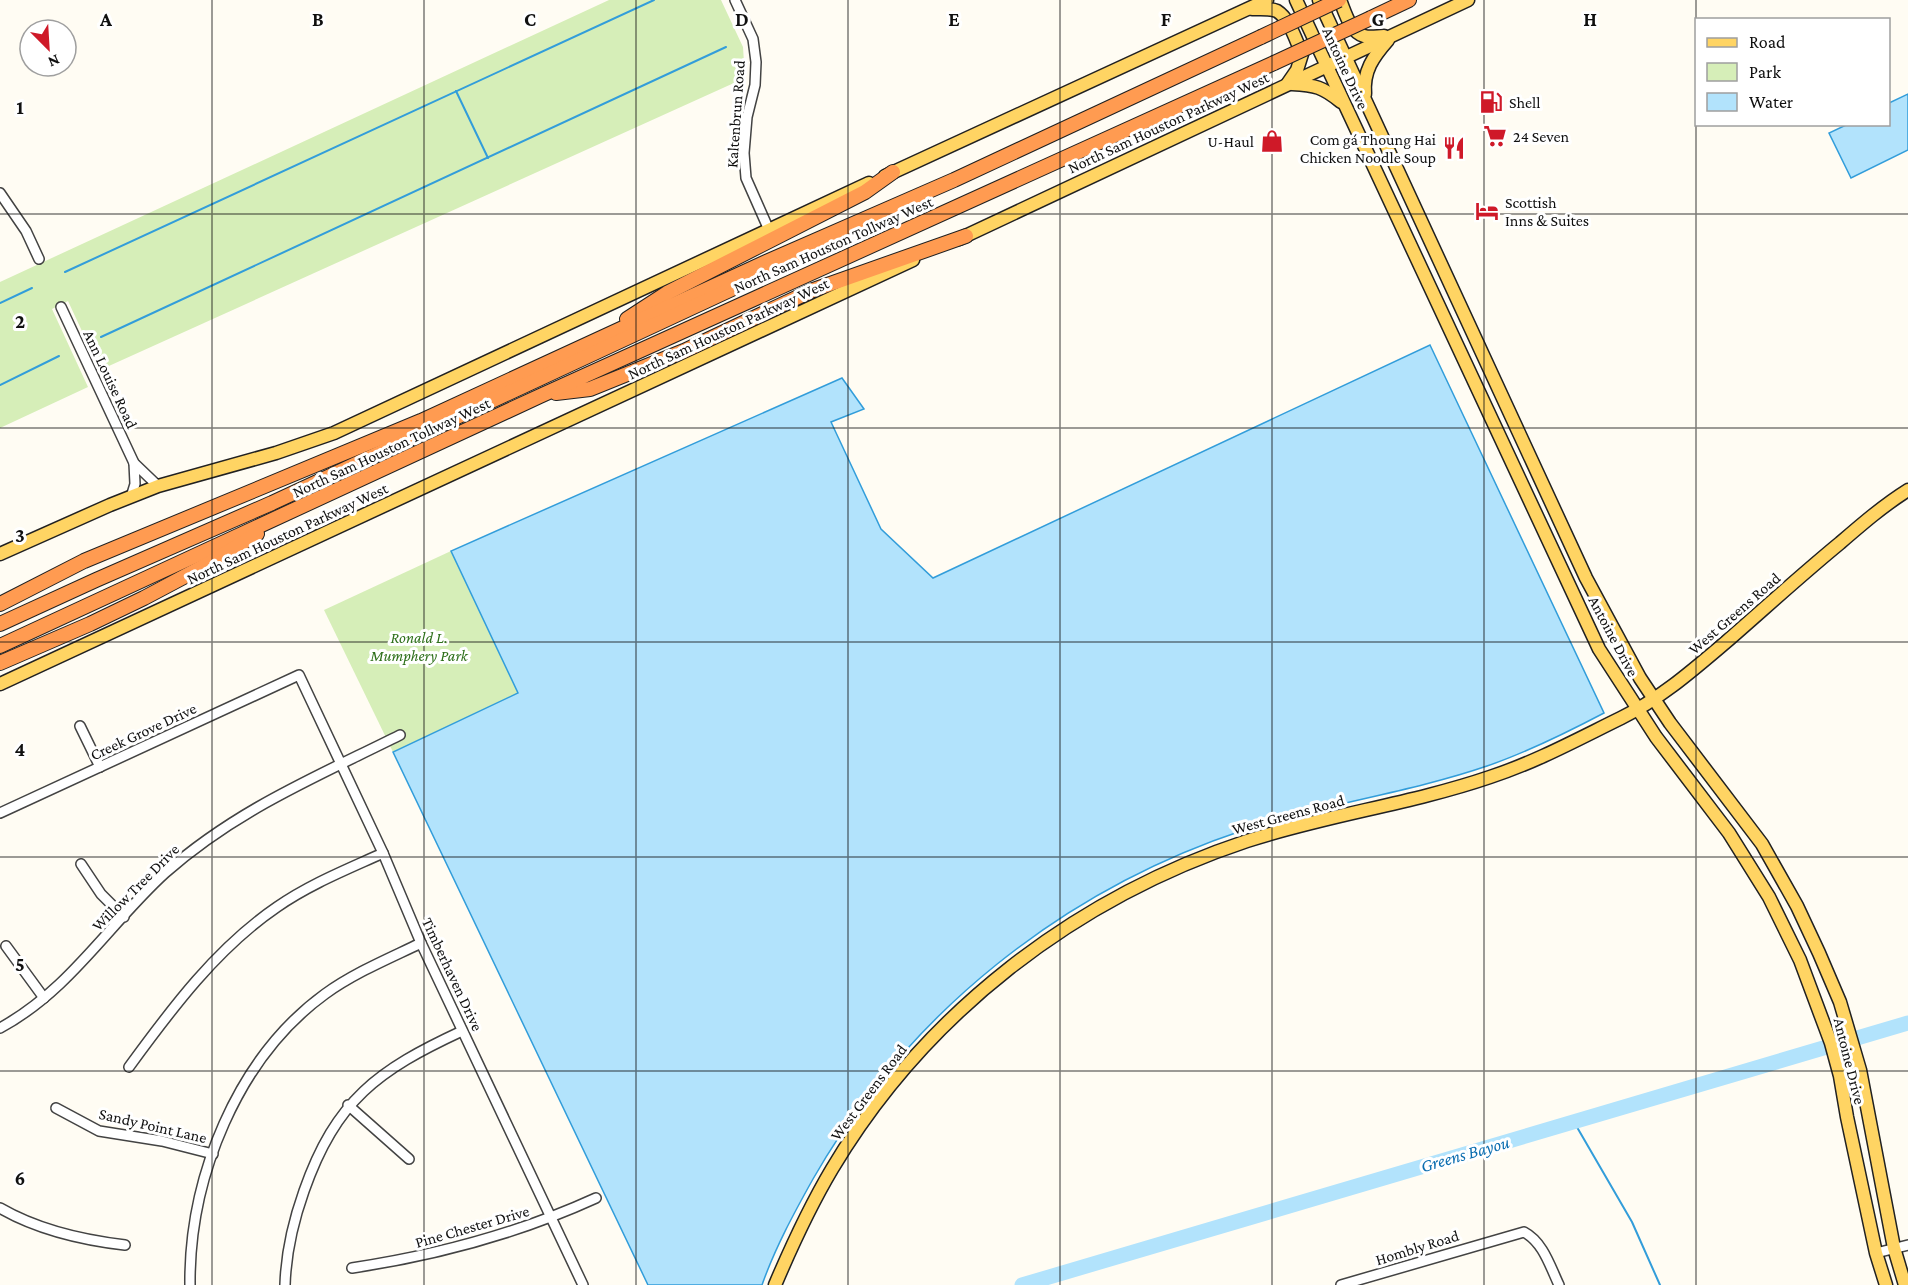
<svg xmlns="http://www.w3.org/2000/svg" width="1908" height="1285" font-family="'Crimson Pro',serif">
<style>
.green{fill:#d6eeb8}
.water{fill:#b2e3fc;stroke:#329dda;stroke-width:1.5}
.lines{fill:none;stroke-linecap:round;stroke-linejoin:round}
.stream{stroke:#329dda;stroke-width:2}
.river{stroke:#b2e3fc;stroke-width:15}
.minor-casing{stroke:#434343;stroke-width:12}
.major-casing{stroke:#212121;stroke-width:15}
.highway-casing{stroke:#212121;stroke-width:16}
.minor{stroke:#fff;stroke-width:9}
.major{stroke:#ffd463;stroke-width:12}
.highway{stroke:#ff9b51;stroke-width:14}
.highway-bridge-casing{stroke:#212121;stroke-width:16;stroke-linecap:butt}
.highway-bridge{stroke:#ff9b51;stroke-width:14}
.grid{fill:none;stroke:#101010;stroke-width:1.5;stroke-opacity:0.55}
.labels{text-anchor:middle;stroke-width:6;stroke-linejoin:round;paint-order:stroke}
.street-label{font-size:16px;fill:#101010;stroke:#fff}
.poi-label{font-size:16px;fill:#101010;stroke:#fff;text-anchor:start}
.park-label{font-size:16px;font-style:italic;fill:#2d6f19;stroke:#fff}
.water-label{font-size:18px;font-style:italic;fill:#0b6db0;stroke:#fff}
.grid-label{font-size:20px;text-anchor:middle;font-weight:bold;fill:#101010;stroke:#fff;stroke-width:6;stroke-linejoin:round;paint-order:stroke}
</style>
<rect width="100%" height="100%" fill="#fffcf3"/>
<g class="green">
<path d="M609,0H721L743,47L745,78L100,370L68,301L52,309L88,387L0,428V282Z"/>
<path d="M451,551L518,693L393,752L324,610Z"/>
</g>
<g class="water">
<path d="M1908,94V150L1851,178L1829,133L1846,125L1888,124L1889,103Z"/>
<path d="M1430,345L1604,713C1566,733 1528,752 1487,766C1408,793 1323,804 1244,830C1063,890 908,1013 813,1179C794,1213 775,1248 762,1285H648L393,752L518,693L451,551L842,378L864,409L831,422L881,529L933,578Z"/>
</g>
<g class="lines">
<g class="stream">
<path d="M456,91L488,158"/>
<path d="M65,272L654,0"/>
<path d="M0,303L32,288"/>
<path d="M101,337L726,47"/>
<path d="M0,385L59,356"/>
<path d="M1574,1122L1632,1222L1660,1285"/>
</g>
<path class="river" d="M1022,1285L1908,1023"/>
<g class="minor-casing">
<g id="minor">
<path d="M735,0L753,39L756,62L755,85L747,117L744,153L746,178L769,230"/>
<path d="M0,193L26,231L39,259"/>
<path d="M61,307L134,463L158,486"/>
<path d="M131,497L135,484L134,463"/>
<path d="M80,726L100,767"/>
<path d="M0,813L299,675L383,853L421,943L583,1285"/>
<path d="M81,864L101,894L124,917"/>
<path d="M6,946L44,998"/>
<path d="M0,1028C69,991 109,924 165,873C236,810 316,777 400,735"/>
<path d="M129,1067C172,1008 217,948 277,907C310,884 348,869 383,853"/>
<path d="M348,1105L409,1159"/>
<path d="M56,1108L99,1131L162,1141L213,1154"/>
<path d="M0,1208C38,1230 82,1240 125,1245"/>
<path d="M1876,1253L1908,1245"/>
<path d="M352,1268C439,1255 517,1234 596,1198"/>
<path d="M190,1285C189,1178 237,1058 325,994C354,973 388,959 421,943"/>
<path d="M285,1285C286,1252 293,1222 304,1191C336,1100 378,1070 462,1031"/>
<path d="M1341,1285L1524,1232C1543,1242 1550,1266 1559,1285"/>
</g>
</g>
<g class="major-casing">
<g id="major">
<path d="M1296,0L1599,649L1656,737L1729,833L1769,897L1800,960L1831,1043L1840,1076L1847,1117L1876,1253L1886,1285"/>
<path d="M1319,0L1586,578L1640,678L1670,723L1762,844L1797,906L1819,953L1840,1002L1860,1070L1894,1248L1905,1285"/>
<path d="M1340,0C1345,12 1350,32 1364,36C1370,38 1378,36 1384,36"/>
<path d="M1252,9C1259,9 1270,8 1277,11C1290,19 1296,41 1302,54L1297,70L1288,83"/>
<path d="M1292,84C1315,85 1323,87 1341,102"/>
<path d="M1365,94C1363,71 1373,57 1388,40"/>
<path d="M885,176L1267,0"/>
<path d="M959,239L1468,0"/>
<path d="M0,554L110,505L158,486L276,453L334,433L869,183"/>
<path d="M0,684L913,260"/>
<path d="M775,1285C792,1245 810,1206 832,1169C925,1013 1075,898 1247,841C1326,815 1411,804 1490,777C1536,762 1578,739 1621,718C1660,699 1693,670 1726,642C1764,609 1801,575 1840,543C1862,524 1884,505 1908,490"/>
</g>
</g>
<g class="highway-casing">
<g id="highway">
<path d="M1371,18L1409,0"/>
<path d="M627,319L667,293L865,192L893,172"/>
<path d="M556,393L590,389L684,351L813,290L966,236"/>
<path d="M0,604L84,561L421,421L766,262L954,180L1261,37"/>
<path d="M0,624L96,580L272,503L835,241"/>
<path d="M0,646L540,396L1274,63"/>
<path d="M0,663L90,624L144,598L210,563L257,534"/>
</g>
</g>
<use href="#minor" class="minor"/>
<use href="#major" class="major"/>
<use href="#highway" class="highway"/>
<g class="highway-bridge-casing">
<g id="highway-bridge">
<path d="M1261,37L1339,0"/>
<path d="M1274,63L1371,18"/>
</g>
</g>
<use href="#highway-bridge" class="highway-bridge"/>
</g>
<path class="grid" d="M212,0V1285M424,0V1285M636,0V1285M848,0V1285M1060,0V1285M1272,0V1285M1484,0V1285M1696,0V1285M0,214H1908M0,428H1908M0,642H1908M0,857H1908M0,1071H1908"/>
<defs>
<g id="fuel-bare" transform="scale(1.8)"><path d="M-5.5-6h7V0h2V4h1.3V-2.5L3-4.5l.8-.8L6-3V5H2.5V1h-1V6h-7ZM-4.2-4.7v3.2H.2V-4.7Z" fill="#cf1928" stroke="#fff" stroke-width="2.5" paint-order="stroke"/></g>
<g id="supermarket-bare" transform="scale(1.8)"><path d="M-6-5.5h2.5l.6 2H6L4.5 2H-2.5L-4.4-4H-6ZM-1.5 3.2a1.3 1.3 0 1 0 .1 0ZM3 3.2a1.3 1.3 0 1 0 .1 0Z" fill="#cf1928" stroke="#fff" stroke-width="2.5" paint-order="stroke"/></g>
<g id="shop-bare" transform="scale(1.8)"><path d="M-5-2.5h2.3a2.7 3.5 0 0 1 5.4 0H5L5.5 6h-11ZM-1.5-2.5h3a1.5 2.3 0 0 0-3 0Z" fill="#cf1928" stroke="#fff" stroke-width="2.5" paint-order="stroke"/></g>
<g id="restaurant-bare" transform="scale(1.8)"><path d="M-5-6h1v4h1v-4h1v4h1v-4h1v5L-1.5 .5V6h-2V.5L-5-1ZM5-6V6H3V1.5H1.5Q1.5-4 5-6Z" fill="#cf1928" stroke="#fff" stroke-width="2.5" paint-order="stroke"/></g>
<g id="hotel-bare" transform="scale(1.8)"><path d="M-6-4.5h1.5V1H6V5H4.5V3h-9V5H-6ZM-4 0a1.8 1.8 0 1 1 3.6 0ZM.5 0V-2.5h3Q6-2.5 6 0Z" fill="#cf1928" stroke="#fff" stroke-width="2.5" paint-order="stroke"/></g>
</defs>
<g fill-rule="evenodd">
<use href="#fuel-bare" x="1491" y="102"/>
<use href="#supermarket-bare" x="1495" y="136"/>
<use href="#shop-bare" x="1272" y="141"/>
<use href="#restaurant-bare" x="1454" y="148"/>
<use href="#hotel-bare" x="1487" y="211"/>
</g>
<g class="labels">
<g class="street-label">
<text transform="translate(1346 68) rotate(65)" y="6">Antoine Drive</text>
<text transform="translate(735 114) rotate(-86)" y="6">Kaltenbrun Road</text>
<text transform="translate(1168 122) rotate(-25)" y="6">North Sam Houston Parkway West</text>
<text transform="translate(833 244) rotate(-24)" y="6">North Sam Houston Tollway West</text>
<text transform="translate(728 328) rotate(-25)" y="6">North Sam Houston Parkway West</text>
<text transform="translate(111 379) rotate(65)" y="6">Ann Louise Road</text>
<text transform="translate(391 447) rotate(-25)" y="6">North Sam Houston Tollway West</text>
<text transform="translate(287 533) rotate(-25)" y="6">North Sam Houston Parkway West</text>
<text transform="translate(1734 613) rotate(-41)" y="6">West Greens Road</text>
<text transform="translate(1614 636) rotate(62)" y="6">Antoine Drive</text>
<text transform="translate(143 731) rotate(-25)" y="6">Creek Grove Drive</text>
<text transform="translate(1288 814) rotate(-15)" y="6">West Greens Road</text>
<text transform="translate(135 887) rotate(-45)" y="6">Willow Tree Drive</text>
<text transform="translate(453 974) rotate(65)" y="6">Timberhaven Drive</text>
<text transform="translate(1850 1061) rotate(76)" y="6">Antoine Drive</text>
<text transform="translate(868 1092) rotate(-53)" y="6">West Greens Road</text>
<text transform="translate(153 1125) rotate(13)" y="6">Sandy Point Lane</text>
<text transform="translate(472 1226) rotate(-16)" y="6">Pine Chester Drive</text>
<text transform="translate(1417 1247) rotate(-17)" y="6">Hombly Road</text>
</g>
<g class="poi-label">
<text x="1509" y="108">Shell</text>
<text x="1513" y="142">24 Seven</text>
<text x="1436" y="145" text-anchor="end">Com gá Thoung Hai<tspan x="1436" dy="18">Chicken Noodle Soup</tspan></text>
<text x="1254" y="147" text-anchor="end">U-Haul</text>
<text x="1505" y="208">Scottish<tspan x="1505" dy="18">Inns &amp; Suites</tspan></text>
</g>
<g class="park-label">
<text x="419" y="643">Ronald L.<tspan x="419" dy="18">Mumphery Park</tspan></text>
</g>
<g class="water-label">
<text transform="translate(1465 1154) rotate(-16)" y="6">Greens Bayou</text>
</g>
</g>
<g class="grid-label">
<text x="106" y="26">A</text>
<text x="318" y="26">B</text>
<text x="530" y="26">C</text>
<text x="742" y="26">D</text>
<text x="954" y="26">E</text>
<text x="1166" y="26">F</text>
<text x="1378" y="26">G</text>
<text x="1590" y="26">H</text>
<text x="20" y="114">1</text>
<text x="20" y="328">2</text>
<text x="20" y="542">3</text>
<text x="20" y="756">4</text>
<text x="20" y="971">5</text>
<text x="20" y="1185">6</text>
</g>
<rect x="1695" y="18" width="195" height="108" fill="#ffffff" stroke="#9f9f9f" stroke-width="1.5"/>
<rect x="1707" y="38" width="30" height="9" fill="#ffd463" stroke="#9f9f9f" stroke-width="1.5"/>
<text x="1749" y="48" font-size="18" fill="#101010">Road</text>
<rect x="1707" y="63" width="30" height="18" fill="#d6eeb8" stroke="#9f9f9f" stroke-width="1.5"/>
<text x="1749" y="78" font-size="18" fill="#101010">Park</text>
<rect x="1707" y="93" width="30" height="18" fill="#b2e3fc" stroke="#9f9f9f" stroke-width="1.5"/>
<text x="1749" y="108" font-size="18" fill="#101010">Water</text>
<g transform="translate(48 48) rotate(156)"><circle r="28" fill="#ffffff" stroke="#9f9f9f" stroke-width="1.5"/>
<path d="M0-4.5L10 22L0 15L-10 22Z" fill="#cf1928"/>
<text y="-9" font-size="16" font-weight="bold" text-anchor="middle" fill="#101010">N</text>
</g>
</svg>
